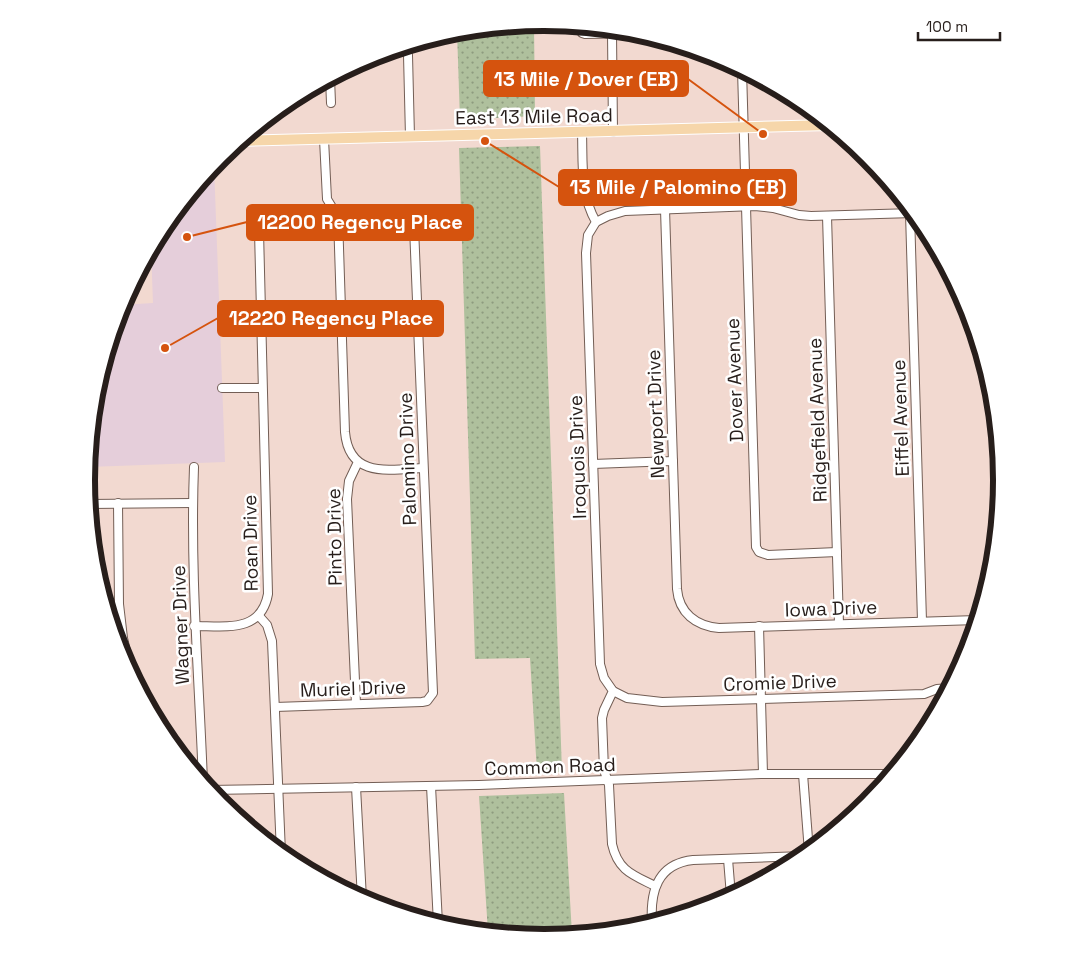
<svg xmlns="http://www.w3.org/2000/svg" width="1088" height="960" font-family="'Space Grotesk',sans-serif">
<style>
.commercial{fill:#e5ceda}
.grass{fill:url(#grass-dots)}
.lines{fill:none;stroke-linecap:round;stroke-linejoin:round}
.minor-casing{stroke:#735e55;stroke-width:10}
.major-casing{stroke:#fff;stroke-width:12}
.minor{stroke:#fff;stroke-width:8}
.major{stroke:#f6d6aa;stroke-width:10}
.labels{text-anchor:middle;stroke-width:5;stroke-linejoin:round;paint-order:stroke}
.street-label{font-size:19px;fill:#271e1b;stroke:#fff}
.rim{fill:none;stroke:#271e1b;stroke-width:6}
.leader{fill:none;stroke:#d5530e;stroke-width:2}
.callout-dot{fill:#d5530e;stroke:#fff;stroke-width:2}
.callout{fill:#d5530e;stroke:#d5530e;stroke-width:2}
.callout-label{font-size:20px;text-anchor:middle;font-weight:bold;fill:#fff}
</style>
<defs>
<pattern id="grass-dots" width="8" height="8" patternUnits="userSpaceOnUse" patternTransform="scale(1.25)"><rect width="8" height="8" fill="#afc09d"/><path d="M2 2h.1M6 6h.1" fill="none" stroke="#8e9b7f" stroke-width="1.8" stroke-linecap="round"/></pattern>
</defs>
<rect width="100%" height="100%" fill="#f2d9d0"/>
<path class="commercial" d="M214,165L225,462L88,467L95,390L121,305L153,303L151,249L164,226Z"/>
<g class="grass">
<path d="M534,24L535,116L460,120L457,31Z"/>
<path d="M540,146L562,772H537L530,658L475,659L459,148Z"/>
<path d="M564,793L572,935L544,937L488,932L479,796Z"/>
</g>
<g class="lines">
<g class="minor-casing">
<g id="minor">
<path d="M582,26V33L585,34L638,33"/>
<path d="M612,33L613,132"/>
<path d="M405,47L408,55L410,137"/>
<path d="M742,70L756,547L759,552L768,555L837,552"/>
<path d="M330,78L331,103"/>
<path d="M582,132C583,164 580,194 596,222L588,235L586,253L600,664L604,678L613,691L604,710L602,718L604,770L609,785L612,844C618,871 633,875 655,886"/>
<path d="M324,139L327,199L338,217L345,432C349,478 388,470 423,468"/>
<path d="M665,209L677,589C679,613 696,626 719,628L977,620"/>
<path d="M910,213L922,621"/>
<path d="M827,216L839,624"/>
<path d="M596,222L608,216L625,211L755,206L773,208L799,215L811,216L914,213"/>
<path d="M222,388H262"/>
<path d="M999,459L1000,491"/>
<path d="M593,464L673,461"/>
<path d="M194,467C190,572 199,677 203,782"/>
<path d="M118,503L119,604L123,638L131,673"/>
<path d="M89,504L192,503"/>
<path d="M259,616L267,625L272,641L281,853"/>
<path d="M194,626C226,626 261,633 268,594L259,231C266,218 294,226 307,222C316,219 324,213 332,208"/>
<path d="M759,626L763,774"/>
<path d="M613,691L627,698L662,702L924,694L937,689L949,688"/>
<path d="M356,704L347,499L349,481L358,462"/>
<path d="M275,707L422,702L427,701L433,693L414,227L411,220L405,217H338"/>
<path d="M803,774L809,852"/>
<path d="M431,786L438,924"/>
<path d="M356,787L362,899"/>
<path d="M209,790L479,785L761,774H892"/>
<path d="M728,859L731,896"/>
<path d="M652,923C650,892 657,864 693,860L803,856"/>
</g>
</g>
<g class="major-casing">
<path id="major" d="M239,141L830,125"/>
</g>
<use href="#minor" class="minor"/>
<use href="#major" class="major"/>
</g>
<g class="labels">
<g class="street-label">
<text transform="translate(534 116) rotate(-1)" y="7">East 13 Mile Road</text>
<text transform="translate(734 380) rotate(-92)" y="7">Dover Avenue</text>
<text transform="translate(655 414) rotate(-92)" y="7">Newport Drive</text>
<text transform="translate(900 418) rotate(-92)" y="7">Eiffel Avenue</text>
<text transform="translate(817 420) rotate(-92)" y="7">Ridgefield Avenue</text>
<text transform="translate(577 457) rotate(-92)" y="7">Iroquois Drive</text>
<text transform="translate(407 459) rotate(-92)" y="7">Palomino Drive</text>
<text transform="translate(334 537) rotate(-91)" y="7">Pinto Drive</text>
<text transform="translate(250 543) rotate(-91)" y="7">Roan Drive</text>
<text transform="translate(831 608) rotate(-2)" y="7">Iowa Drive</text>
<text transform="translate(180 625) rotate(-92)" y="7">Wagner Drive</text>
<text transform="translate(780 682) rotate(-2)" y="7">Cromie Drive</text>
<text transform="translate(353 688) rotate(-2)" y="7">Muriel Drive</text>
<text transform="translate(550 766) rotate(-2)" y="7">Common Road</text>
</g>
</g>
<path d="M0 0H1088V960H0ZM95 480a449 449 0 1 1 898 0a449 449 0 1 1-898 0Z" fill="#fff" fill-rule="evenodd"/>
<path class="rim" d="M95 480a449 449 0 1 1 898 0a449 449 0 1 1-898 0Z"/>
<path class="leader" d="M763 134L688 79M485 141L559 187M187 237L247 222M165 348L218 318"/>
<g class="callout-dot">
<circle cx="763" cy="134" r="5"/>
<circle cx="485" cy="141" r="5"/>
<circle cx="187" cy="237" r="5"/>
<circle cx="165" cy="348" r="5"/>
</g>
<g class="callout">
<rect x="484" y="61" width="204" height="35" rx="5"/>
<rect x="559" y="170" width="237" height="35" rx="5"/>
<rect x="247" y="205" width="226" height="35" rx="5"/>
<rect x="218" y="301" width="225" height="35" rx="5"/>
</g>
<g class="callout-label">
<text x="586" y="86">13 Mile / Dover (EB)</text>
<text x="678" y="194">13 Mile / Palomino (EB)</text>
<text x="360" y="229">12200 Regency Place</text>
<text x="331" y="325">12220 Regency Place</text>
</g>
<path d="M918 32v8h82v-8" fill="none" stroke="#271e1b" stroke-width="2.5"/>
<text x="926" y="32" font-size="15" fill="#271e1b" stroke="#ffffff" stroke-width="4" paint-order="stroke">100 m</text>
</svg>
